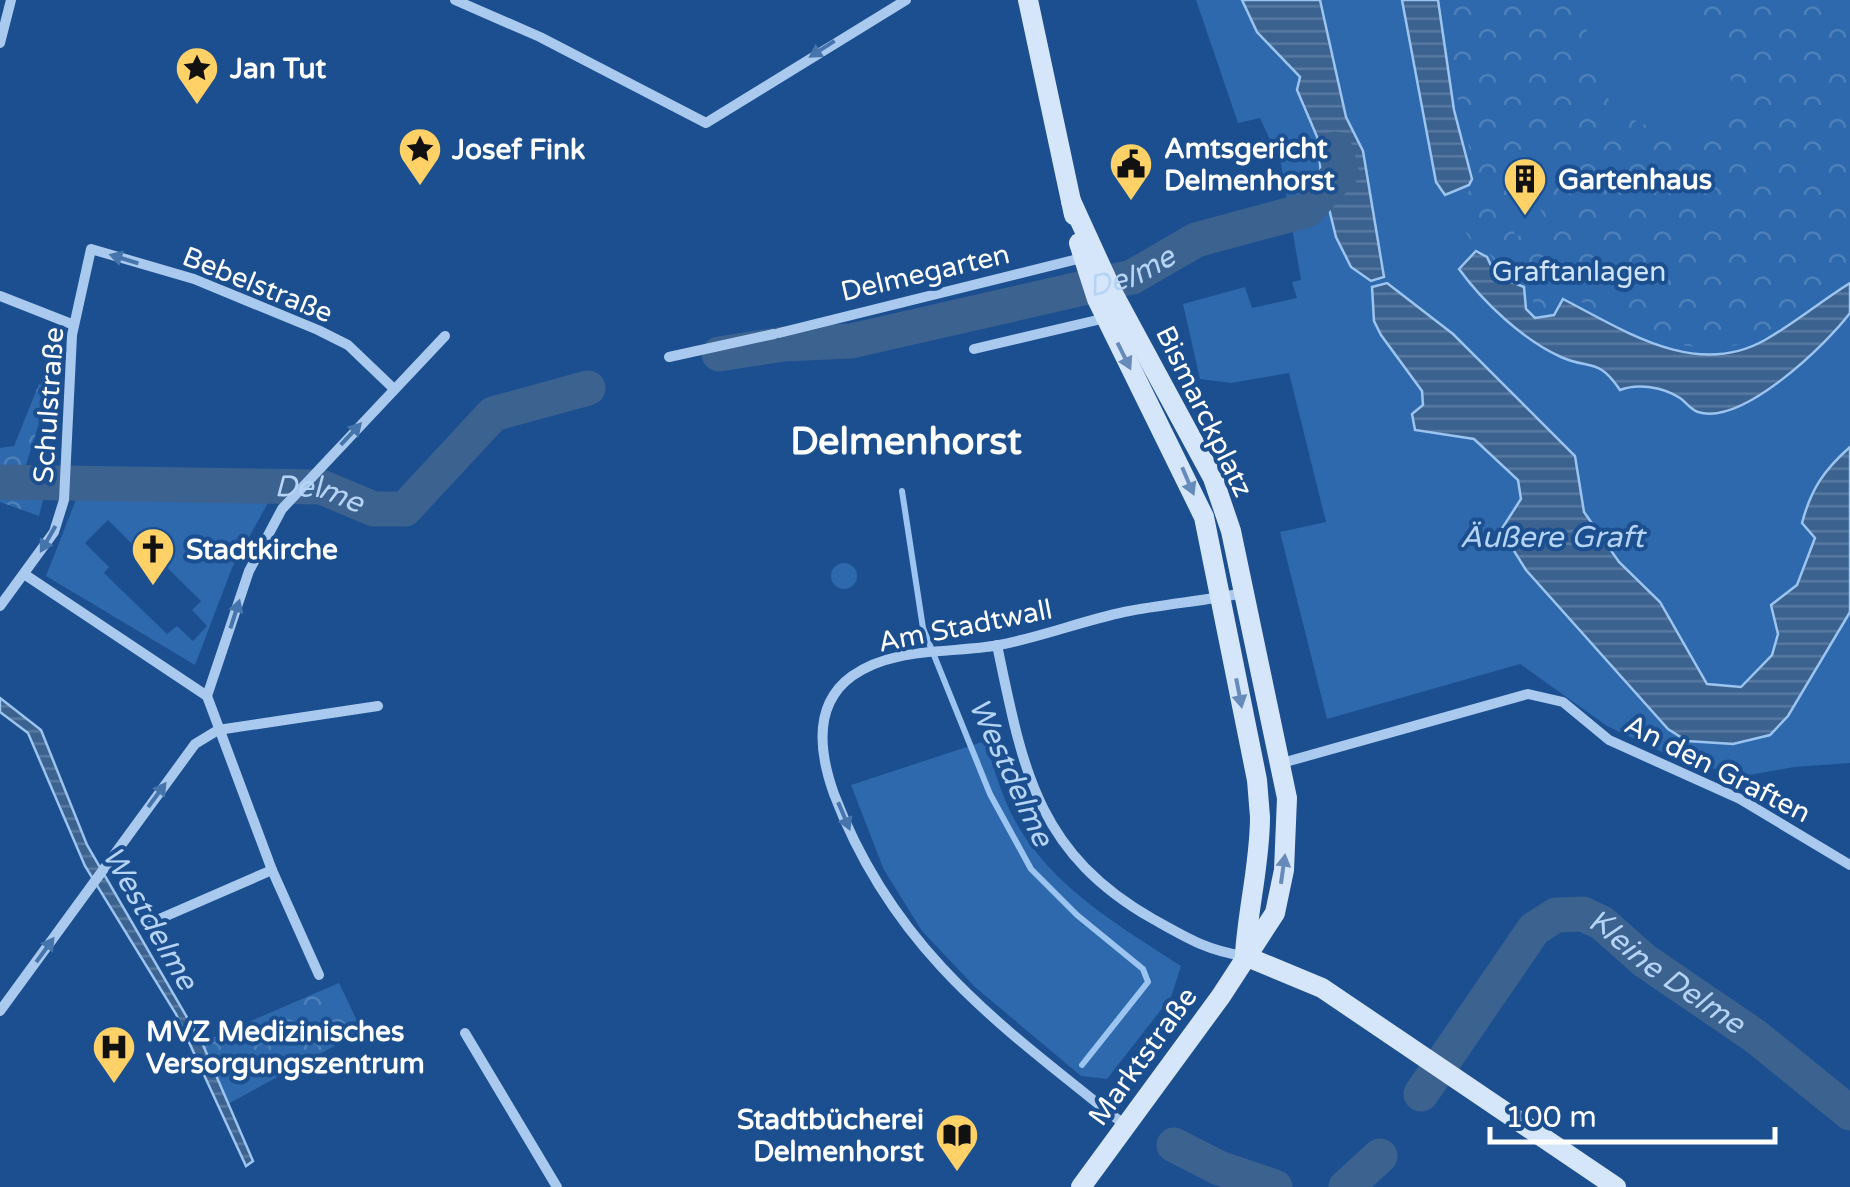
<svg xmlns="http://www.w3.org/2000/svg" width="1850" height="1187" font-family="'Varela Round',sans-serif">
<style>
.green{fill:#2e69ad;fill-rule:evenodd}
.forest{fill:url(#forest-crowns);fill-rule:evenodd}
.water{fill:url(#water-rules);stroke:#9cc4f0;stroke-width:2.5}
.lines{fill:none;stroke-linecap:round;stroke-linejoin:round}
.stream{stroke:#9cc4f0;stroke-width:6}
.river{stroke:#3c6290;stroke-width:35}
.street{stroke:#a9c9ee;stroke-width:10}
.secondary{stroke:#d6e6fa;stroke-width:20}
.oneway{fill:#4674ac}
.oneway2{fill:#668bba}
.labels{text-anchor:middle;stroke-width:8;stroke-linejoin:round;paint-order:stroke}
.poi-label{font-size:28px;font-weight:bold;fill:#fff;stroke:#1b4f8f;text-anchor:start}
.park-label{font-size:28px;fill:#cfe3fa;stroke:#1b4f8f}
.street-label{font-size:28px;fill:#fff;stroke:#1b4f8f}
.water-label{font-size:30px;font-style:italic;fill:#b5d3f5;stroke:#1b4f8f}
.district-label{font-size:38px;font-weight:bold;fill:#fff;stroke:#1b4f8f}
</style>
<defs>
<pattern id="forest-crowns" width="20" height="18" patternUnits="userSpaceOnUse" patternTransform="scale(2.5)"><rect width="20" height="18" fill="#2e69ad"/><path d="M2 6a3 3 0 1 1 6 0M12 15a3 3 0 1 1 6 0" fill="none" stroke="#4d80b9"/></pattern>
<pattern id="water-rules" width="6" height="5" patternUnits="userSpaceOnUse" patternTransform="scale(2.5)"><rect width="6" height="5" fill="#3c6290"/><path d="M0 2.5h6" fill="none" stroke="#597aa1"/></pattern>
</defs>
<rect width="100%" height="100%" fill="#1b4f8f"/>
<g class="green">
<path d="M1196,0H1850V763L1794,767L1744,776L1679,760L1607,726L1520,664L1327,719L1280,532L1326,522L1289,373L1231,383L1200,379L1183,304L1245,287L1252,308L1297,298L1292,282L1301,280L1281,164L1260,118L1238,123Z"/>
<path d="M77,497L269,501L232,568L195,665L46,576ZM108,520L132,544L138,539L201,601L192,610L207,626L193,641L177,626L167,634L104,573L109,567L85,543Z"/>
<circle cx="844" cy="576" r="13"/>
<path d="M985,741C993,765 1000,791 1011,813C1046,884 1118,925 1181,966L1171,997L1107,1079L1081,1076L975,987L922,931L884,870L851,785Z"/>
</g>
<g class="forest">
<path d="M1444,0H1589L1579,12C1592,38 1592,54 1600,81C1611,122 1662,132 1699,137C1706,131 1718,124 1724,116C1752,74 1700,25 1672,0H1850V277L1760,336L1722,350L1665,343L1560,291L1550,311L1535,310L1529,282L1501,272L1485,247L1474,245L1445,202L1474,189L1478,179L1459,109ZM1532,197L1546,219L1517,237L1503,214Z"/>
<path d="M39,384L50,388L19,487L46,488L39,516L0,502V448L14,446Z"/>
<path d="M339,983L362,1031L228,1104L202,1042Z"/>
</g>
<g class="water">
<path d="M1242,0H1320L1346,117L1363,151L1384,277L1371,281L1351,267L1336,237L1321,176L1318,139L1297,90L1300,77L1257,32Z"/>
<path d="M1402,0H1438L1454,110L1472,179L1469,185L1445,195L1436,182Z"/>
<path d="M1476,251L1487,257L1496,276L1524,287L1526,309L1535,318L1554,315L1563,299C1625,331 1696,379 1765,340C1795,323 1821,301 1850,283V313C1825,346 1742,426 1698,412C1690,409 1686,402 1680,398C1663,387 1638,383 1620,390C1598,357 1590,370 1561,357C1523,340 1483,302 1459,269Z"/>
<path d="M1387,283L1453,334L1575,456L1584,512L1619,562L1660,602L1707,684L1741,687L1772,655L1778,634L1771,605L1797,585L1815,538L1802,523C1811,489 1824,470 1850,447V612L1788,716L1770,735L1733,744L1687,741L1668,729L1526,570L1501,530L1521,499L1518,480L1474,439L1415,430L1412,414L1423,405L1422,391L1381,335L1374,321L1372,287Z"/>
<path d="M0,698L41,730L87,845L203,1045L253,1161L246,1166L176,1014L85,866L28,733L0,712Z"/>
</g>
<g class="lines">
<path class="stream" d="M902,491L923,628L990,794L1031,869L1077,915L1143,969L1148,982L1082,1065"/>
<g class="river">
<path id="s1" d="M719,354L784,344L851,341L1132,277L1196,240L1307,210L1341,172L1335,149"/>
<path id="s2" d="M0,482L321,487L374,509H405L493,414L588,388"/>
<path id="s3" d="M1421,1094L1534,929L1556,915L1583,914L1602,923L1645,961L1755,1036L1850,1113"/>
<path d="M1174,1145L1219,1168L1275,1187"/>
<path d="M1346,1187L1380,1156"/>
</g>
<g class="street">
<path d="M455,0L540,37L706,123L906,0"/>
<path d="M0,43L11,0"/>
<path d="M0,296L74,325"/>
<path d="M779,333L1082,258"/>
<path d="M974,349L1110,317"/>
<path d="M669,357L774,334"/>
<path d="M24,574L207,696L272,870L319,975"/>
<path d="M0,606L54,532L64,500L72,335L91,249L194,279L318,330L348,345L393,388"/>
<path d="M997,645C1023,769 1036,852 1153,919C1187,938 1206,950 1244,956"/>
<path d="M207,696L249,571L282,509L445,336"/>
<path d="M1282,763L1528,694L1563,702L1609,740L1740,799L1850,865"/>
<path d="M112,858L150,923L272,870"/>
<path d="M0,1011L195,744L218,730L378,706"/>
<path d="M465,1033L557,1187"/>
<path d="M1126,1126C1000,1025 894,952 834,794C820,755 812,705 852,676C894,646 951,654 999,645C1041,637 1082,621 1124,612C1164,604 1204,601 1244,593"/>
</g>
<g class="secondary">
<path d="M1028,0L1074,215"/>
<path d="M1071,201L1114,295L1213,478L1231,531L1287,798L1284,870L1275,913L1221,996L1081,1187"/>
<path d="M1079,243L1097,299L1204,517L1257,780L1260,817C1260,863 1248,908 1245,954"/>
<path d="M1245,956L1322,988L1616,1187"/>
</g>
</g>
<defs><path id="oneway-solid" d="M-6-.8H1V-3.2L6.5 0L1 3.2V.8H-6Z" transform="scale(2.5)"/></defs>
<g class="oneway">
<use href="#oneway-solid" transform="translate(822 49) rotate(147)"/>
<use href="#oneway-solid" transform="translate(124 259) rotate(-163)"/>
<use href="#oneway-solid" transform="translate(351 434) rotate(-47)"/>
<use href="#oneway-solid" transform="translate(48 539) rotate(120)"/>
<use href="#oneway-solid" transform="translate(235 614) rotate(-72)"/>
<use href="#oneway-solid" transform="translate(157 795) rotate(-54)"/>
<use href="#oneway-solid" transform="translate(844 816) rotate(67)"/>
<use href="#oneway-solid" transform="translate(45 950) rotate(-54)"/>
</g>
<g class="oneway2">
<use href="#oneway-solid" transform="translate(1124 356) rotate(64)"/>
<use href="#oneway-solid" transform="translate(1188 481) rotate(67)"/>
<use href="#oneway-solid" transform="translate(1239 693) rotate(79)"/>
<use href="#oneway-solid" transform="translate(1283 869) rotate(-82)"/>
</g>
<defs>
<g id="sight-pin" transform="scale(2.25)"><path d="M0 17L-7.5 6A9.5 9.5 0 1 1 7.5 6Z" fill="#ffd166" stroke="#1b4f8f"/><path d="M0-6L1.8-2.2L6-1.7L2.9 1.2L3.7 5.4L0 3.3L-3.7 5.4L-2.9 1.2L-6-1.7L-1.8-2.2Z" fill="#111"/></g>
<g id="civic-pin" transform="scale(2.25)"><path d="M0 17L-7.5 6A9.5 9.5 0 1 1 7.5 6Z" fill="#ffd166" stroke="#1b4f8f"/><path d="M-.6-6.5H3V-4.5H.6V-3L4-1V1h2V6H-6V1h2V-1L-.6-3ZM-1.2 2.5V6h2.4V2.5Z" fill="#111"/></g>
<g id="building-pin" transform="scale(2.25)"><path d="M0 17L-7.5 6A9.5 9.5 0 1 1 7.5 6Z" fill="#ffd166" stroke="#1b4f8f"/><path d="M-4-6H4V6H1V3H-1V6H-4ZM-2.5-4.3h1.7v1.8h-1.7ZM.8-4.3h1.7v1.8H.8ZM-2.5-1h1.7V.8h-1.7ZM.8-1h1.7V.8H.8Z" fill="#111"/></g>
<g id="church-pin" transform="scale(2.25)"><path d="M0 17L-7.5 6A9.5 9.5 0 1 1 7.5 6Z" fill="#ffd166" stroke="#1b4f8f"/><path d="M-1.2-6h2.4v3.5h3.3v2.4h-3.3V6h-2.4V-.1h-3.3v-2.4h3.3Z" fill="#111"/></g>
<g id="hospital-pin" transform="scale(2.25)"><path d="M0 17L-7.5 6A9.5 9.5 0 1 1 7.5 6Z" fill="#ffd166" stroke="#1b4f8f"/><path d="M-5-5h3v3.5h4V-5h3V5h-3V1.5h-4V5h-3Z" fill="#111"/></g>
<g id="library-pin" transform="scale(2.25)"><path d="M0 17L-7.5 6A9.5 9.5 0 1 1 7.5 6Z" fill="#ffd166" stroke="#1b4f8f"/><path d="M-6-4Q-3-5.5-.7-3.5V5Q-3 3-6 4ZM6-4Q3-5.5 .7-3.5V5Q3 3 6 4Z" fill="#111"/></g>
</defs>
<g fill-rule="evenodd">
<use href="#sight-pin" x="197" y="68"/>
<use href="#sight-pin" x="420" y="149"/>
<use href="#civic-pin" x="1131" y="164"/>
<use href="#building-pin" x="1525" y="179"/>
<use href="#church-pin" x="153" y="549"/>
<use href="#hospital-pin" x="114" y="1047"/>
<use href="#library-pin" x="957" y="1135"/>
</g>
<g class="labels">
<g class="poi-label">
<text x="230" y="78">Jan Tut</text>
<text x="1164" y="158">Amtsgericht<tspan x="1164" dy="32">Delmenhorst</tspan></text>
<text x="452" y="159">Josef Fink</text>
<text x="1558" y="189">Gartenhaus</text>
<text x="186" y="559">Stadtkirche</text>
<text x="146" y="1041">MVZ Medizinisches<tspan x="146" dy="32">Versorgungszentrum</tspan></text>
<text x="924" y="1129" text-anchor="end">Stadtbücherei<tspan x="924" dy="32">Delmenhorst</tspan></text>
</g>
<g class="park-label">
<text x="1579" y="281">Graftanlagen</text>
</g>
<g class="street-label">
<text transform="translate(925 272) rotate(-13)" y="10">Delmegarten</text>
<text transform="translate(258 284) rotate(22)" y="10">Bebelstraße</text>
<text transform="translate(48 405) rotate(-86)" y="10">Schulstraße</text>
<text transform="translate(1205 411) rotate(64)" y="10">Bismarckplatz</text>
<text transform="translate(965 625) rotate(-11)" y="10">Am Stadtwall</text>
<text transform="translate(1718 768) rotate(27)" y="10">An den Graften</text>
<text transform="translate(1142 1056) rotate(-54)" y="10">Marktstraße</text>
</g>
<g class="water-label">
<text dy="10" stroke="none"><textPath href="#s1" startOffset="422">Delme</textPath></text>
<text dy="10" stroke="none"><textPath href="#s2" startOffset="320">Delme</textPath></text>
<text x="1552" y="547">Äußere Graft</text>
<text transform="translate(1011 772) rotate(65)" y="10">Westdelme</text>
<text transform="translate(150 918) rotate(60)" y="10">Westdelme</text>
<text dy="10" stroke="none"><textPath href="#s3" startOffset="355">Kleine Delme</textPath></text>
</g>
<g class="district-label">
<text x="906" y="454">Delmenhorst</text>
</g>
</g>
<path d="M1490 1127v15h285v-15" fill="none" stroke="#ffffff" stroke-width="5"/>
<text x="1505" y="1127" font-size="30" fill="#ffffff" stroke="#1b4f8f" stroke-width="8" paint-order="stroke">100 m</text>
</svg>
